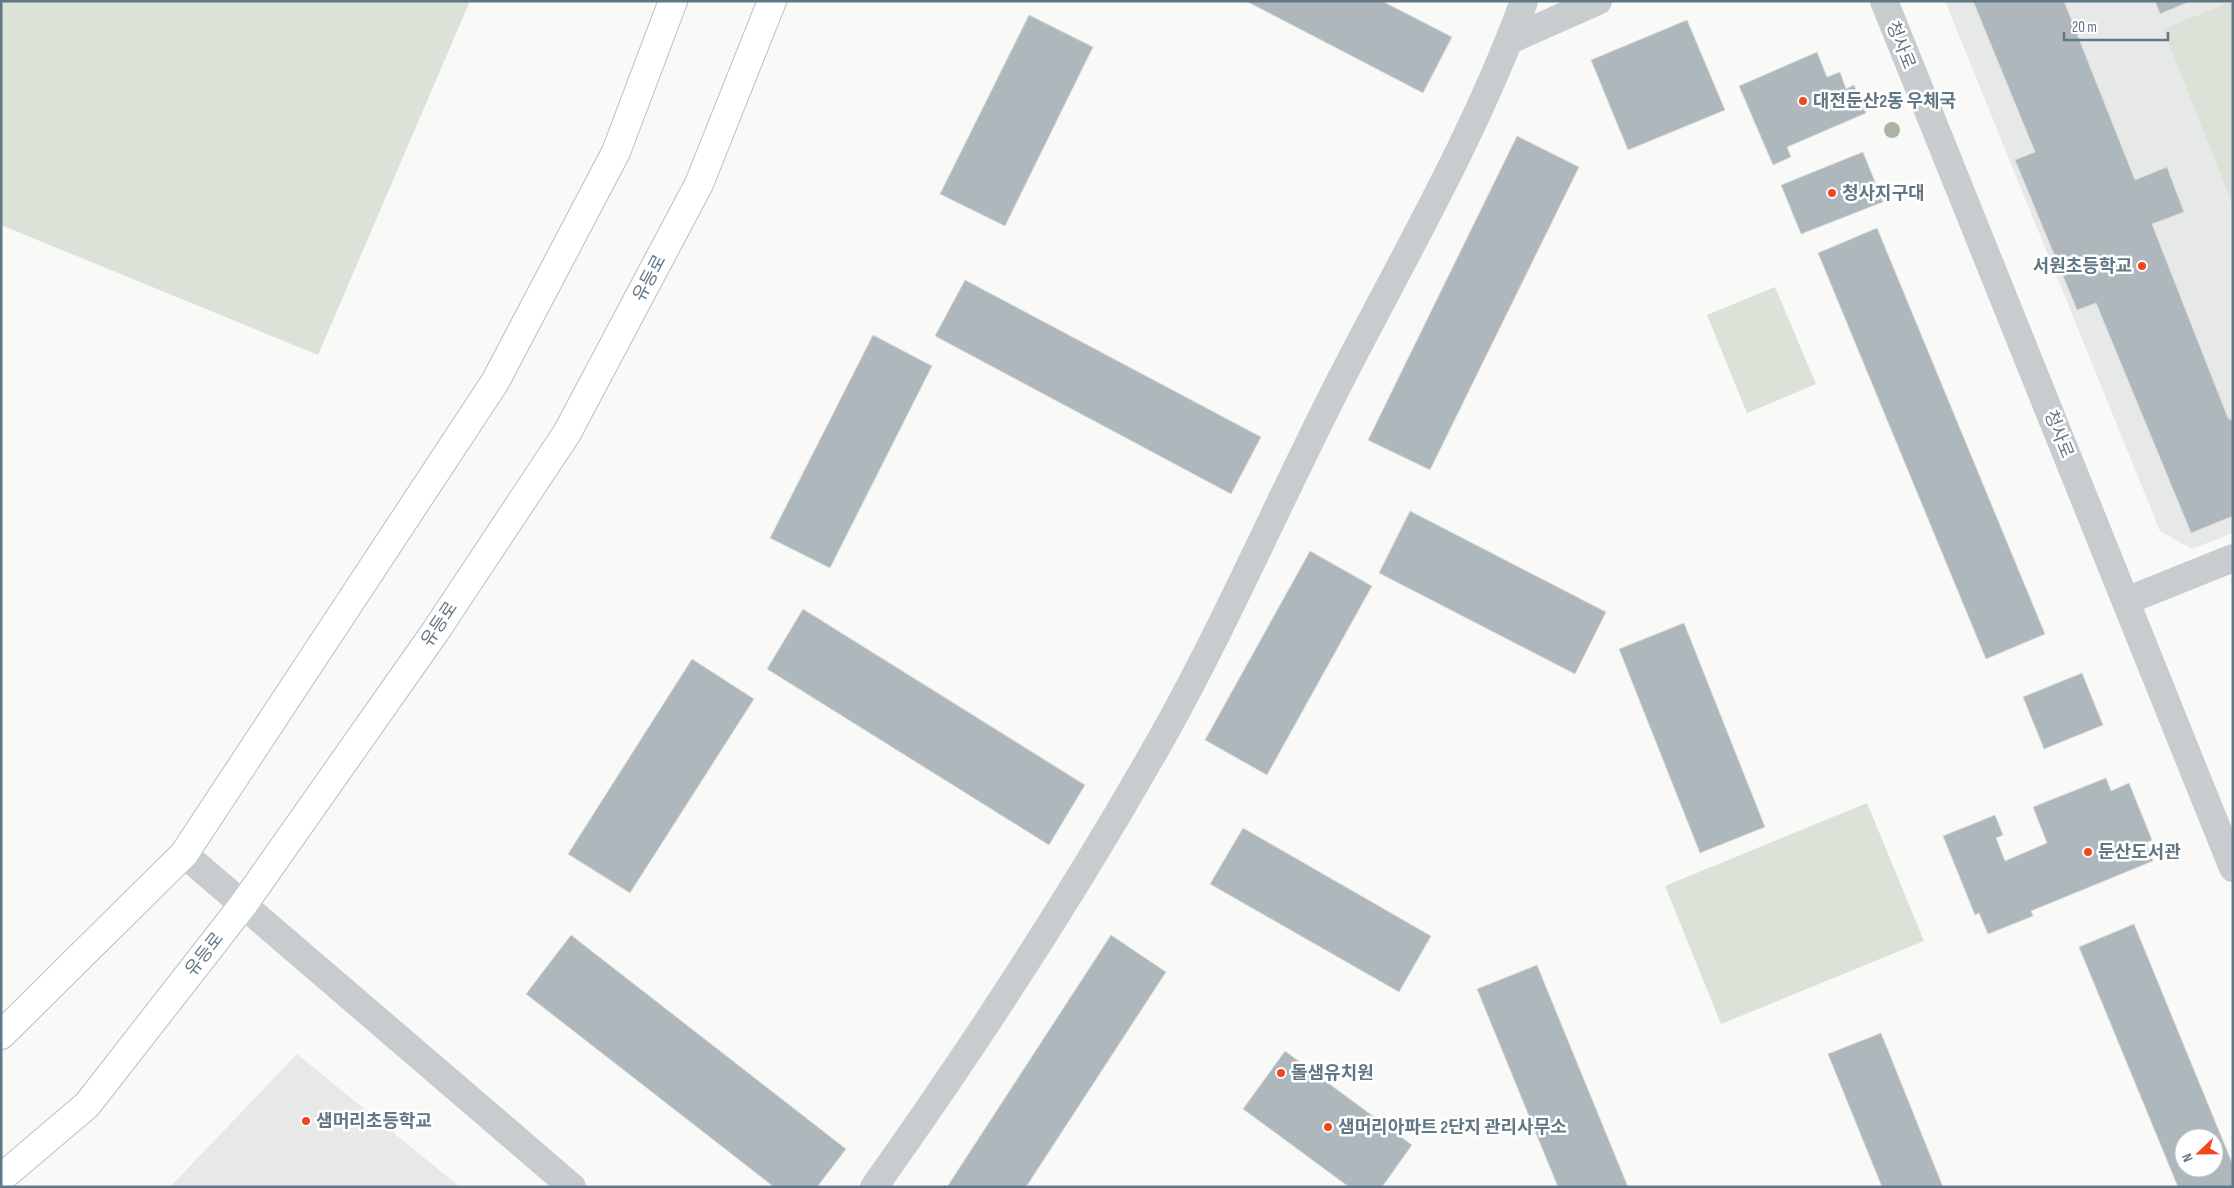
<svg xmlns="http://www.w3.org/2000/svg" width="2234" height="1188" font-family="'Sofia Sans Condensed','Noto Sans KR',sans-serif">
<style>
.built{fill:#e7e9e8}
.green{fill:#dbe2d7}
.building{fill:#adb7bc;stroke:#dbdbd9;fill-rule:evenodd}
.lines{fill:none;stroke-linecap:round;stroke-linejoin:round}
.major-casing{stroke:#babfc2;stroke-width:30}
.minor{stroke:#c7cccf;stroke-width:28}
.major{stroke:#fff;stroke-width:28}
.tree{fill:#a9b4a4}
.poi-dot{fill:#f2471e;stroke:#fff;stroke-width:2}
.labels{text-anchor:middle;stroke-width:5;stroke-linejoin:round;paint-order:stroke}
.street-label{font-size:18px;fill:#627784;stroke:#fff}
.poi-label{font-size:18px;font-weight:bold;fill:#627784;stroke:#fff;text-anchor:start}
</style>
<rect width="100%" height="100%" fill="#f9f9f7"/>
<g class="built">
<path d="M1945,1H2233V533L2192,549L2160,531Z"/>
<path d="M297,1054L460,1187H170Z"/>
</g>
<g class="green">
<path d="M1,1H470L318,355L1,225Z"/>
<path d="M2233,1V205L2163,29Z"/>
<path d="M1775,287L1816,384L1747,413L1707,315Z"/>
<path d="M1867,803L1924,941L1721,1024L1665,886Z"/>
</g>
<g class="building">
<path d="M1246,1H1382L1452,37L1423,93Z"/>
<path d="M1973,1H2064L2135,180L2167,167L2184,212L2152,224L2228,418L2233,421V516L2191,533L2096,303L2077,310L2015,160L2035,152Z"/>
<path d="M2155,1H2191L2160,14Z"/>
<path d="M1029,15L1093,47L1005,226L940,194Z"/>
<path d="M1687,20L1725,110L1628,150L1591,60Z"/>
<path d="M1817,52L1827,77L1840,72L1846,89L1854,85L1866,113L1787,147L1791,157L1773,165L1739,86Z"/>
<path d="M1517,136L1579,167L1430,470L1368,440Z"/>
<path d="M1863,152L1883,202L1801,234L1781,185Z"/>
<path d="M1877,228L2045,634L1986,659L1818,253Z"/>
<path d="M965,280L1261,437L1231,494L935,336Z"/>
<path d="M873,335L932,366L830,568L770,538Z"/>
<path d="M1410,511L1606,612L1575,674L1379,573Z"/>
<path d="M1310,551L1372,586L1267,775L1205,740Z"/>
<path d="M803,609L1085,785L1049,845L767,669Z"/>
<path d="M1684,623L1765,827L1700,853L1619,649Z"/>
<path d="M692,659L754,699L630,893L568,854Z"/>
<path d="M2082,673L2103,725L2044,749L2023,697Z"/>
<path d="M2106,778L2111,791L2129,783L2152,840L2146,843L2153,861L2031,911L2033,916L1988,934L1979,913L1975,915L1943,836L1995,815L2003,835L1996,838L2005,861L2047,843L2033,807Z"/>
<path d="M1243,828L1431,936L1399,992L1210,884Z"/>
<path d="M2134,924L2233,1165V1187H2178L2079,947ZM2184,1138H2214V1168H2184Z"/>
<path d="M571,935L846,1149L817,1187H774L526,994Z"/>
<path d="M1111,935L1166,972L1026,1187H947Z"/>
<path d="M1537,965L1628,1187H1558L1477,989Z"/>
<path d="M1881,1033L1943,1187H1882L1828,1054Z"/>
<path d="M1285,1051L1412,1145L1382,1187H1349L1243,1109Z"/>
</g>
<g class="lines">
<g class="major-casing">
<g id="major">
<path d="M1,1035L184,854L495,382L616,152L673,1"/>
<path d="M1,1178L87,1105L243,905L435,632L567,433L699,184L772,1"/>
</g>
</g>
<g class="minor">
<path d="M1884,1L2233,868"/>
<path d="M1510,40L1598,1"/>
<path d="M2126,601L2233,558"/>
<path d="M184,854L572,1187"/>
<path d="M874,1187C978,1041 1076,890 1164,734C1228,619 1280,498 1340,381C1404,256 1476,133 1524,1"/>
</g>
<use href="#major" class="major"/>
</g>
<circle class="tree" cx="1892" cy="130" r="8"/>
<g class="poi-dot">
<circle cx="1803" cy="101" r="5"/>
<circle cx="1832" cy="193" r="5"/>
<circle cx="2142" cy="266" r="5"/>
<circle cx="2088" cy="852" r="5"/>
<circle cx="1281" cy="1073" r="5"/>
<circle cx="306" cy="1121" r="5"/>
<circle cx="1328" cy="1127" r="5"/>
</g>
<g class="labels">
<g class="street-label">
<text transform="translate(1901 45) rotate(68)" y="6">청사로</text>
<text transform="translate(649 278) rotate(-62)" y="6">유등로</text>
<text transform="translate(2059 434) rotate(68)" y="6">청사로</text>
<text transform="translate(439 624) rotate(-56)" y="6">유등로</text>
<text transform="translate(204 954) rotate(-52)" y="6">유등로</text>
</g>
<g class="poi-label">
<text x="1813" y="107">대전둔산2동 우체국</text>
<text x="1842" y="199">청사지구대</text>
<text x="2132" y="272" text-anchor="end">서원초등학교</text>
<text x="2098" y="858">둔산도서관</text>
<text x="1291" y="1079">돌샘유치원</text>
<text x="316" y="1127">샘머리초등학교</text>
<text x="1338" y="1133">샘머리아파트 2단지 관리사무소</text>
</g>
</g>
<rect width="2234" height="1188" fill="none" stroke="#627784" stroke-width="5"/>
<g transform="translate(2199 1153) rotate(248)"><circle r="24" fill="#ffffff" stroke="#c0c9ce"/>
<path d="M0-4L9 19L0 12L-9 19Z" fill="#f2471e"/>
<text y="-8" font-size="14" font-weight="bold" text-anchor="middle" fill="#627784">N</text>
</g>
<path d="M2064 32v8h104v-8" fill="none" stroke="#627784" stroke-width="2.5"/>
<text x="2072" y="32" font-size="15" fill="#627784" stroke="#ffffff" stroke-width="4" paint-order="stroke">20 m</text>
</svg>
